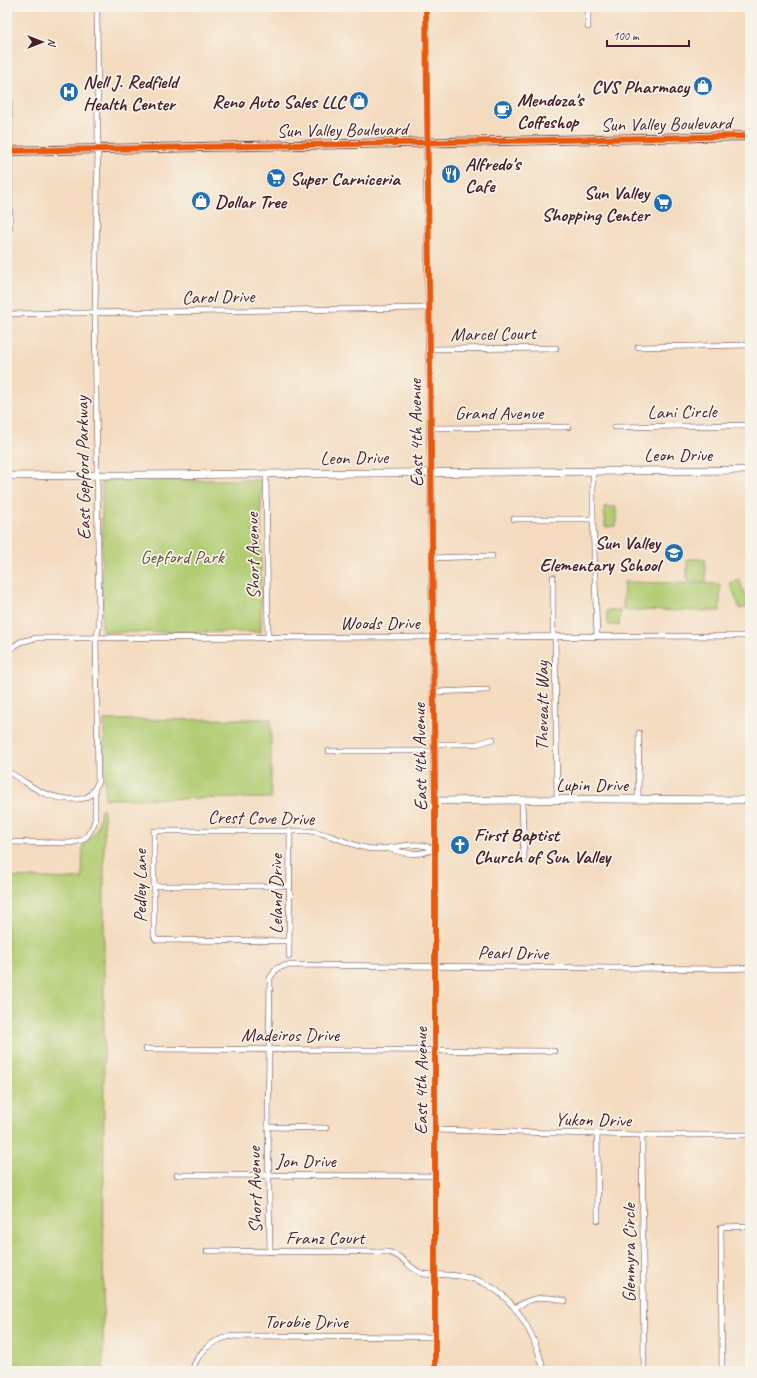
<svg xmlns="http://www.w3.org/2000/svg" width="757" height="1378" font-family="Caveat,sans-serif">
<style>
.green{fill:#b1cc72;stroke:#7e764e}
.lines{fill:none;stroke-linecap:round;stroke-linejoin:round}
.street-casing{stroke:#643b41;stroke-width:6}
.secondary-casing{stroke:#643b41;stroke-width:8}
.primary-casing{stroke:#643b41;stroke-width:10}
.street{stroke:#fff;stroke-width:5}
.secondary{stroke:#fff;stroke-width:7}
.primary{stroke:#fff;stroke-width:8}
.cycleway-casing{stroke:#f7f3e8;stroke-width:8}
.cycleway{stroke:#e8590c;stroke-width:6}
.labels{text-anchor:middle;stroke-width:3.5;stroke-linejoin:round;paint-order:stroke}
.poi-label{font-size:19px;font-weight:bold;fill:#4a1f2b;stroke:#f7f3e8;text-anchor:start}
.street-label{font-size:19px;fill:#4a1f2b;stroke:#f7f3e8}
.park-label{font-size:19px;fill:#695340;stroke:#f7f3e8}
</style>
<rect width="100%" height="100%" fill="#f7f3e8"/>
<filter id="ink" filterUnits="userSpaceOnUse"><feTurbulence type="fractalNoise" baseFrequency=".025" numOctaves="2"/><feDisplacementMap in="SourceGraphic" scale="8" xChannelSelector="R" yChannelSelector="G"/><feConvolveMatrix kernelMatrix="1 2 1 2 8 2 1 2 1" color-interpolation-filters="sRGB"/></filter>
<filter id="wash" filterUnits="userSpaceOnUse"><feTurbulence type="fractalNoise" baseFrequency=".012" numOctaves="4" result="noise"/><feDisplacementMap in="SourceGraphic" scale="16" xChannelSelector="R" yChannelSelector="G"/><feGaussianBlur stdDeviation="0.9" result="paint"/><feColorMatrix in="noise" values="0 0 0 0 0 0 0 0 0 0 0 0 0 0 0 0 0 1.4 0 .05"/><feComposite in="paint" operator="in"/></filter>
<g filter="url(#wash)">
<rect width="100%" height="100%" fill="#f4dbbf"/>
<g class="green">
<rect x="102" y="480" width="159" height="152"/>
<path d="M604,507H616V526L605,527Z"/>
<path d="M687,559H705L706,582L687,581Z"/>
<path d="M739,579L749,606L740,609L730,583Z"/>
<path d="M624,582L720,584V611L623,610Z"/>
<path d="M607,610H620L619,625H609L607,623Z"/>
<path d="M271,719V798L105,799L104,720Z"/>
<path d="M101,809H104C104,996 104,1183 103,1371H7V877L82,879L83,845C98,833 98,827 101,809Z"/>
</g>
</g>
<g filter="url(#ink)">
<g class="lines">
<g class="street-casing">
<g id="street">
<path d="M426,7L427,143"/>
<path d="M588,27V7"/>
<path d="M9,76L10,228"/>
<path d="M7,314L429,308"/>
<path d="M638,347L750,345"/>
<path d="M429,349L556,348"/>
<path d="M615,427L750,425"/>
<path d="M430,428L568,427"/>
<path d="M593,471V519L597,637"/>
<path d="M266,474L268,638"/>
<path d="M514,519H593"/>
<path d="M431,558L492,556"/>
<path d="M553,577V637"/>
<path d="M555,637L557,800"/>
<path d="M12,648L20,642L36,638L750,636"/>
<path d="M433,692L487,690"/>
<path d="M433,744H477L493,739"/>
<path d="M329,751H433"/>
<path d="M7,771C30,784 41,797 69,799C86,800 91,798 98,782L96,638L99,626L95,312L98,149L97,7"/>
<path d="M638,799L639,733"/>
<path d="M522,800L524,860"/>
<path d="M435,801V1371"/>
<path d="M7,842L70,843L82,840L87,836L93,826L95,820V788"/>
<path d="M390,849C406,854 419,856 435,849"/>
<path d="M154,886H290"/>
<path d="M289,941L156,940L154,936V831H310C332,833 353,848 373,849C397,850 411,839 435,849"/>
<path d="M289,956L290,831"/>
<path d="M146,1049L554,1051"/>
<path d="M268,1127L326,1128"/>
<path d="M435,1130L642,1135H750"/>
<path d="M597,1133L598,1220"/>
<path d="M642,1135L644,1371"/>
<path d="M177,1175L435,1176"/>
<path d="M207,1251L387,1252C404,1255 409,1270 424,1274C439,1275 455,1274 470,1278C512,1289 534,1331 544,1371"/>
<path d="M270,1252L268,1127L270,978L277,968L288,965L721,969L750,968"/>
<path d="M515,1308C531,1297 546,1295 565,1301"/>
<path d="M192,1371C198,1351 213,1339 233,1336L435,1337"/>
<path d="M722,1371L721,1227L750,1226"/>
</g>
</g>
<g class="secondary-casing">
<g id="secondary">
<path d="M427,143L435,801L601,799L750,800"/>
<path d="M7,476L750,470"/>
</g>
</g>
<g class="primary-casing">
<path id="primary" d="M7,151L750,136"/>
</g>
<use href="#street" class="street"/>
<use href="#secondary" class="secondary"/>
<use href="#primary" class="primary"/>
<g class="cycleway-casing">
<g id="cycleway">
<path d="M426,7L435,801V1371"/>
<path d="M7,151L750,136"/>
</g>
</g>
<use href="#cycleway" class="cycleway"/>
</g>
</g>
<defs>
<g id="shop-disc" transform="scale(1)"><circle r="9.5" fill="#1f6fb2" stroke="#f7f3e8"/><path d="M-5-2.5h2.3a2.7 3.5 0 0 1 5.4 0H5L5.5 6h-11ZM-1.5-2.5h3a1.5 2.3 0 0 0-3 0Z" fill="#fff"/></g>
<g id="hospital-disc" transform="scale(1)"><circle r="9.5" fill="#1f6fb2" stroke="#f7f3e8"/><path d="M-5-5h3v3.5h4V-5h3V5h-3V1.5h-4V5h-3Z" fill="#fff"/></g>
<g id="cafe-disc" transform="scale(1)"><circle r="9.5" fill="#1f6fb2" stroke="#f7f3e8"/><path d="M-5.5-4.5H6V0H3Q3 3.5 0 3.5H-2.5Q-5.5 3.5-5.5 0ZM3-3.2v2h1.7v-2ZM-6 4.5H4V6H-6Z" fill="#fff"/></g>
<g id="restaurant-disc" transform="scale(1)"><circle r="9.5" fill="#1f6fb2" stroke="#f7f3e8"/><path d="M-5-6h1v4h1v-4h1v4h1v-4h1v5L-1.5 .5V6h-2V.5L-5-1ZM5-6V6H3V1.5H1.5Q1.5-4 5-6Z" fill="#fff"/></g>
<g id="supermarket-disc" transform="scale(1)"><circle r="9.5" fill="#1f6fb2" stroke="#f7f3e8"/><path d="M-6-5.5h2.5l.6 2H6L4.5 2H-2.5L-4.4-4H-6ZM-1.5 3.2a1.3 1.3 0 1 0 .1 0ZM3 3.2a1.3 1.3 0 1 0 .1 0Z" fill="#fff"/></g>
<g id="school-disc" transform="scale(1)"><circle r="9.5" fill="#1f6fb2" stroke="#f7f3e8"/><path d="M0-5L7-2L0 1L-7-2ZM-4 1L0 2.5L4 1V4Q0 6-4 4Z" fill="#fff"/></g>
<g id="church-disc" transform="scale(1)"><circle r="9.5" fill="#1f6fb2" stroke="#f7f3e8"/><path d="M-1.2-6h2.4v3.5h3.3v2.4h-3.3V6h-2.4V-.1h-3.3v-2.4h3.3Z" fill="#fff"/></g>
</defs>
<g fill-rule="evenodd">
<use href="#shop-disc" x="703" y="86"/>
<use href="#hospital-disc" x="69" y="92"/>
<use href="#shop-disc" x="359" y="101"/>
<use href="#cafe-disc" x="503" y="110"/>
<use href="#restaurant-disc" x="451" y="174"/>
<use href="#supermarket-disc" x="276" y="178"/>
<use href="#shop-disc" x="201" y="201"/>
<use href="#supermarket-disc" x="663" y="203"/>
<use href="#school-disc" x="674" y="553"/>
<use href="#church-disc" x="460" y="845"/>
</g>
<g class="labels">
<g class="poi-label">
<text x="83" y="88">Nell J. Redfield<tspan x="83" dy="22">Health Center</tspan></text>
<text x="689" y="93" text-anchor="end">CVS Pharmacy</text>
<text x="517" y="106">Mendoza's<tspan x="517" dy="22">Coffeshop</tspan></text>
<text x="345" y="108" text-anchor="end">Reno Auto Sales LLC</text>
<text x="465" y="170">Alfredo's<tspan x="465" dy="22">Cafe</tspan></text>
<text x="290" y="185">Super Carniceria</text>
<text x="649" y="199" text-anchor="end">Sun Valley<tspan x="649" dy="22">Shopping Center</tspan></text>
<text x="215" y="208">Dollar Tree</text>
<text x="660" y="549" text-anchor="end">Sun Valley<tspan x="660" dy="22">Elementary School</tspan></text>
<text x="474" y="841">First Baptist<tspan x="474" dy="22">Church of Sun Valley</tspan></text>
</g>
<g class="street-label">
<text transform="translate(666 123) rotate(-1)" y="7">Sun Valley Boulevard</text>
<text transform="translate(342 129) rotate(-1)" y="7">Sun Valley Boulevard</text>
<text transform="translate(218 296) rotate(-1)" y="7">Carol Drive</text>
<text transform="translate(493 333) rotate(-1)" y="7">Marcel Court</text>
<text transform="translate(682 411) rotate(-1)" y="7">Lani Circle</text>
<text x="499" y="419">Grand Avenue</text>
<text transform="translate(415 433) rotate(-91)" y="7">East 4th Avenue</text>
<text x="678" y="461">Leon Drive</text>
<text transform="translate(354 457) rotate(-1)" y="7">Leon Drive</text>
<text transform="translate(82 468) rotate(-91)" y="7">East Gepford Parkway</text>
<text transform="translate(252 556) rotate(-91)" y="7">Short Avenue</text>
<text x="380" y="629">Woods Drive</text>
<text transform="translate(541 706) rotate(-90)" y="7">Theveatt Way</text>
<text transform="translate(419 757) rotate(-91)" y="7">East 4th Avenue</text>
<text x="592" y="791">Lupin Drive</text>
<text transform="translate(261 817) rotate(1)" y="7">Crest Cove Drive</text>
<text transform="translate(139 886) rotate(-90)" y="7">Pedley Lane</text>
<text transform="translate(275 894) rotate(-90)" y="7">Leland Drive</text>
<text transform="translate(513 952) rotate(1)" y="7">Pearl Drive</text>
<text x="290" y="1041">Madeiros Drive</text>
<text transform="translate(420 1081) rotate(-90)" y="7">East 4th Avenue</text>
<text transform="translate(593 1119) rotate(1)" y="7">Yukon Drive</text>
<text x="306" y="1167">Jon Drive</text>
<text transform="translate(254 1190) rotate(-91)" y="7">Short Avenue</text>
<text x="325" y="1244">Franz Court</text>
<text transform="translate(628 1253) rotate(-90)" y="7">Glenmyra Circle</text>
<text x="306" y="1328">Torobie Drive</text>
</g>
<g class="park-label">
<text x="182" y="563">Gepford Park</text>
</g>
</g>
<rect width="757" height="1378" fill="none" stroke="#f7f3e8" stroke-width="24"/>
<g transform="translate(42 42) rotate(90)" stroke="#f7f3e8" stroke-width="3" paint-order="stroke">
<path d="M0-3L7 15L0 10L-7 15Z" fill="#4a1f2b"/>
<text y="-6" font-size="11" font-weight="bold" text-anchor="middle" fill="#4a1f2b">N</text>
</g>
<path d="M607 40v6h82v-6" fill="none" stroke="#4a1f2b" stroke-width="2"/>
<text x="613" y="40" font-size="12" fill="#4a1f2b" stroke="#f7f3e8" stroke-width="3" paint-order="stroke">100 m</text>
</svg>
